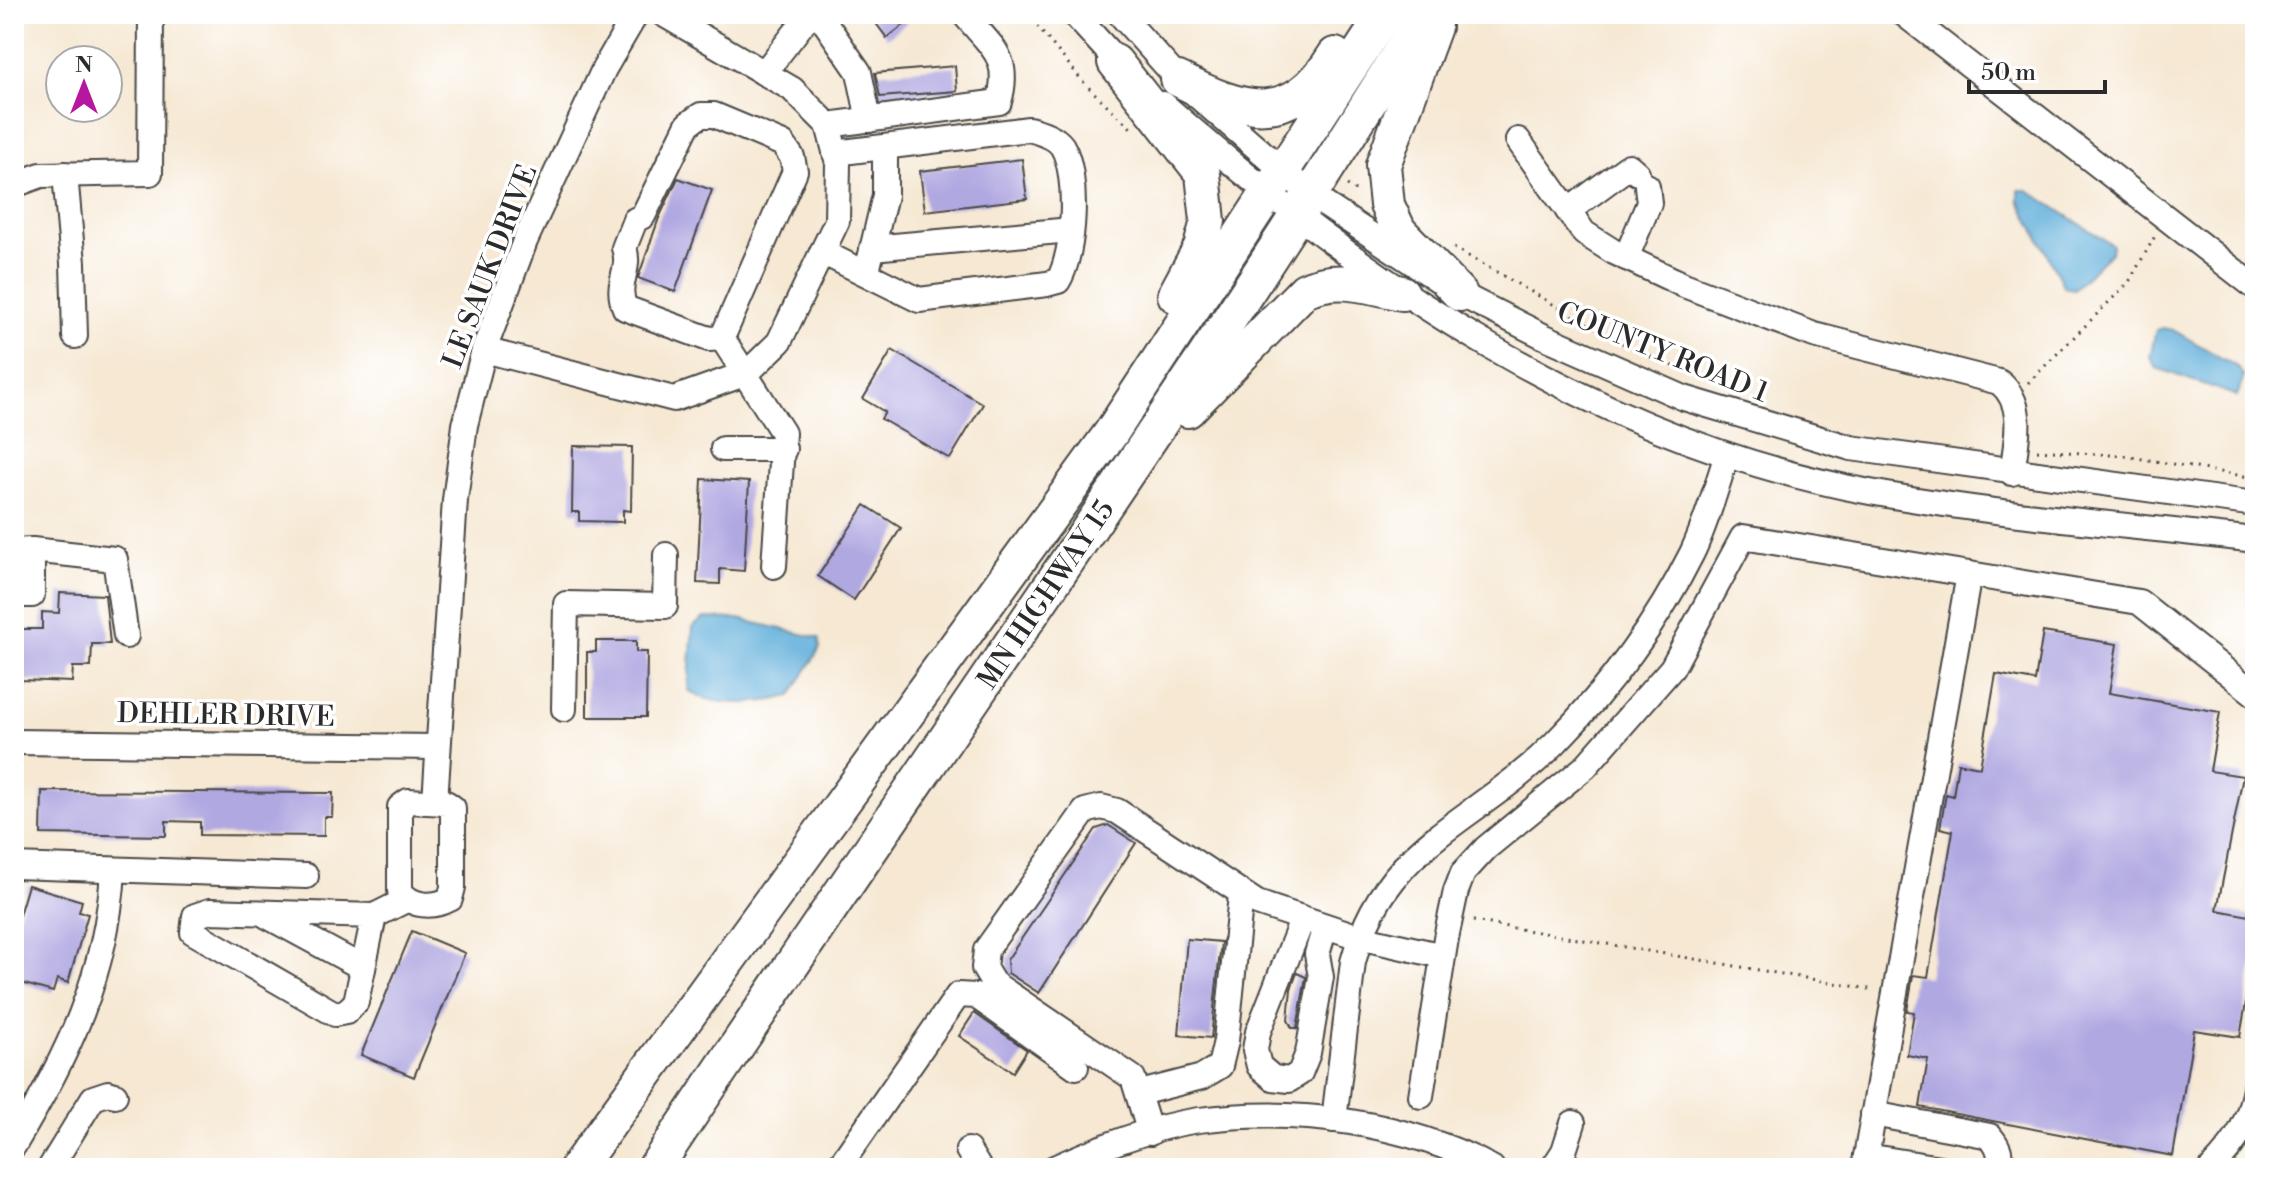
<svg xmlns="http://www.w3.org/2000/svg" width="2269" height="1182" font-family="'Libre Bodoni',serif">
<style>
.water{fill:#61afda;stroke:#466d82;stroke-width:2}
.building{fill:#b0a8e1}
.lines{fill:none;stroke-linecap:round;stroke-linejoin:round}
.minor-casing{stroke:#494744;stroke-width:28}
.highway-casing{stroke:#494744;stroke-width:38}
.path{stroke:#494744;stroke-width:3;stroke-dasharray:2 6;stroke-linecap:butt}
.minor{stroke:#fff;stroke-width:24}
.highway{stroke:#fff;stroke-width:34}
.labels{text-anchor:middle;stroke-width:7;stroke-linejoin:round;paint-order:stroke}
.street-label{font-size:28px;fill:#2b2b2b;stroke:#fff}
</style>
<rect width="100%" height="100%" fill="#fff"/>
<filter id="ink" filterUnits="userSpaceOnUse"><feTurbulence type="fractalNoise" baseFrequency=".0125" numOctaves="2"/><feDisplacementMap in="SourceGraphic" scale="16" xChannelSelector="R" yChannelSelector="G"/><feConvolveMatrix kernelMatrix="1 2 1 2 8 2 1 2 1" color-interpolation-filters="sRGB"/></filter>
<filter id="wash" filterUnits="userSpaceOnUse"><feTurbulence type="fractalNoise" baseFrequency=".006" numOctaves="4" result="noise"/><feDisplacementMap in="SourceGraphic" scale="32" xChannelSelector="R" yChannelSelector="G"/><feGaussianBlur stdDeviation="1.8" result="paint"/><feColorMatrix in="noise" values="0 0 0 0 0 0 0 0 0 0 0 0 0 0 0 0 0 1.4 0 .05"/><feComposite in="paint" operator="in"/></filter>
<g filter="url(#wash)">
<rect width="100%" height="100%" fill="#f6e8d3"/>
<g class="water">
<path d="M2019,190H2028L2112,245L2111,252L2074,289L2064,287L2019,200Z"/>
<path d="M2163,328L2173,330L2237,367L2244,377L2237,396L2156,368L2150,357L2156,330Z"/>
<path d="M704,618L739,619L819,638L820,648L791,696C760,704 716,708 688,691L693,627Z"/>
</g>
<g id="blocks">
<g class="building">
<path d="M869,14H918L887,38Z"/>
<path d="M955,66L957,91L880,97L875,73Z"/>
<path d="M1022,159L1027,199L925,211L920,171Z"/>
<path d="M678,178L712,190L675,292L638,278L659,218Z"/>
<path d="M892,350L983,404L950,459L881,419L885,412L863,399Z"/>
<path d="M573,446L632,447L631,511L623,510V522L579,521V512H572Z"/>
<path d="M702,479L749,482L744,571L720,569V584L697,583Z"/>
<path d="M865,505L901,528L854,600L818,576Z"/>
<path d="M60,593L105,595L110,644H92L91,667H73L72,682L20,680L21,629H42V612L59,613Z"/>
<path d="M2043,632L2117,644L2109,693L2220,712L2210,771L2243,776L2217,910L2255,917V951L2240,1037L2194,1030L2173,1156L1920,1107L1928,1059L1907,1055L1914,1012L1907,1011L1913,975L1928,977L1953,831L1940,828L1946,794L1953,796L1958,763L1980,767L1996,674L2035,681Z"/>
<path d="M596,641H636V652H647L646,717H587V652H596Z"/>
<path d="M42,791L333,793L332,817H324V836L200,835V822L166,821V836L41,834Z"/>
<path d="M1108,825L1136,843L1039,993L1008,973L1007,960L1096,829Z"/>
<path d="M28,885L82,901L79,912L88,914L68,983L57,979L53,992L14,981V932Z"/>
<path d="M412,931L465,953L414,1077L361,1055Z"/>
<path d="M1187,939L1221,942L1211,1038L1179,1035Z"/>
<path d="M1297,973L1306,977L1297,1028H1292L1288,1020L1291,989Z"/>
<path d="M974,1013L1027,1050L1013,1072L959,1036Z"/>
</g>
</g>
</g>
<g filter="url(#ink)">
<use href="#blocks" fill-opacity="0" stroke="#494744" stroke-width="2"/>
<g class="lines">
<g class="minor-casing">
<g id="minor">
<path d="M819,14L859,72L869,120"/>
<path d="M1074,14L1126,71"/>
<path d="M1120,14L1178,79L1312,196L1460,294L1543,336L1684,398L1851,448L2255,504"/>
<path d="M1904,14L2255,287"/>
<path d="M764,73L810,14"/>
<path d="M1163,104C1367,285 1597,441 1870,492C1997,515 2127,525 2255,540"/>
<path d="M828,125L999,102C1012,57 991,47 964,14"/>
<path d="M1518,140L1584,233L1614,252L1684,285L1814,335L1999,382C2027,404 2016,442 2012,473"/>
<path d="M65,174L73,263L75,336"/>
<path d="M14,185L41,175L150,173L151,14"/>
<path d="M1568,211L1629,166L1637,173"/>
<path d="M872,248L1071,230"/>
<path d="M822,252L919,300L1047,284L1058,281C1075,254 1079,174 1062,146C1055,136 1040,132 1029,129L835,153"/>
<path d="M1626,258L1649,203L1647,186"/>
<path d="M869,263L885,195V147"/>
<path d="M722,338L795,171L792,157L783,144L714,115H701L688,124L643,216L635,220L624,248C632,270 614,283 625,308L709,339L722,338L783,433L774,566"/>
<path d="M484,350L674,399L747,373L779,342L837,221L838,163L828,125L792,89L663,14"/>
<path d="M723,449H784"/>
<path d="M32,550L115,559L126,636"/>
<path d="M14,551L32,550V595H14"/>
<path d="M564,709L566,604L665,606L666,555"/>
<path d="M14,742L437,747"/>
<path d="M408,801L446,803L453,808V887L450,899C433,908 411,907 400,891V807Z"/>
<path d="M435,801L455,500L465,425L484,350L525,241L604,69L636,14"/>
<path d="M14,866L306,876"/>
<path d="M267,916L363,968"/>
<path d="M374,916L356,1002L346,1012L335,1014L193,932L195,916L210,911L374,916L406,900"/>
<path d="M1302,920L1258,1032L1255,1050L1259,1066L1273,1078L1289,1080L1300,1073L1308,1053L1321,977L1317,954L1325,927"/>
<path d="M1140,1093L1202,1077L1220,1066L1226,1041L1241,895"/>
<path d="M1421,1096L1446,938L1456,891L1463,873L1486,848L1585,767L1672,668L1743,537L2139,602L2255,694"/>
<path d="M1873,1114L1990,1136C1999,1147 2002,1154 1998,1168"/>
<path d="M1334,1120L1353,962C1385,841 1476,823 1554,744C1609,688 1657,623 1692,553C1707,522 1716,487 1727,455"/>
<path d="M1150,1133L1133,1078L993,983L984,968L986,950L1085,811L1101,807L1117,811L1257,903L1359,937L1443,956"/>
<path d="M14,1145C67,1057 107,975 113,871"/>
<path d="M968,1150L979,1168"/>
<path d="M1866,1156L1940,1168"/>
<path d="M50,1168L93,1098L108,1093L115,1095"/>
<path d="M838,1168L958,995L976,996L1076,1067"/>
<path d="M1054,1168C1099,1148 1150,1127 1199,1120C1296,1107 1406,1122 1492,1168"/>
<path d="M1553,1168L1564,1151L1573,1123"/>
<path d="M1864,1168L1969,574"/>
<path d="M2212,1168C2236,1143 2249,1123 2255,1088"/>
</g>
</g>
<g class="highway-casing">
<g id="highway">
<path d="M1434,27L1383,165L1387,205L1399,231L1460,294"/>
<path d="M1115,62L1203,174L1208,221L1201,247L1175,295"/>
<path d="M1178,79C1242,111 1290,128 1335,55"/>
<path d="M1188,410L1305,290C1338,275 1368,286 1402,293"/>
<path d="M577,1168L1111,433L1385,14"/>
<path d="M655,1168C911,783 1182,408 1424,14"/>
</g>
</g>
<g class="path">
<path d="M1027,14L1085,84L1131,128"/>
<path d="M1347,185L1360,193"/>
<path d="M1454,248L1634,350L1729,388"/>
<path d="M2028,383L2129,282L2155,236"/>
<path d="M2037,450L2125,456L2255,478"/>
<path d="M1473,921L1875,990"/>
<path d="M1024,1168L1034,1163"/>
</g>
<use href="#minor" class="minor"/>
<use href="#highway" class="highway"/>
</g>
</g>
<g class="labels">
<g class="street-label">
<text transform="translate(489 266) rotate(-69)" y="10">LE SAUK DRIVE</text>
<text transform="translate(1663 351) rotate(22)" y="10">COUNTY ROAD 1</text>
<text transform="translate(1045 594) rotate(-56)" y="10">MN HIGHWAY 15</text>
<text transform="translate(226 714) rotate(1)" y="10">DEHLER DRIVE</text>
</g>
</g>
<rect width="2269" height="1182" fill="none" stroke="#fff" stroke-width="48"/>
<g transform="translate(84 84)"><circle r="38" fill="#ffffff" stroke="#aaaaaa" stroke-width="2"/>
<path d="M0-6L14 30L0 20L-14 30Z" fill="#b5179e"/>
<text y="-12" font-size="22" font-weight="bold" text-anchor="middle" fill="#2b2b2b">N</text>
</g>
<path d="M1969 80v12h136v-12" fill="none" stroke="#2b2b2b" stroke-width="4"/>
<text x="1981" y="80" font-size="24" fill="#2b2b2b" stroke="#ffffff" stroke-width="6" paint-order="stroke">50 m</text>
</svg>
